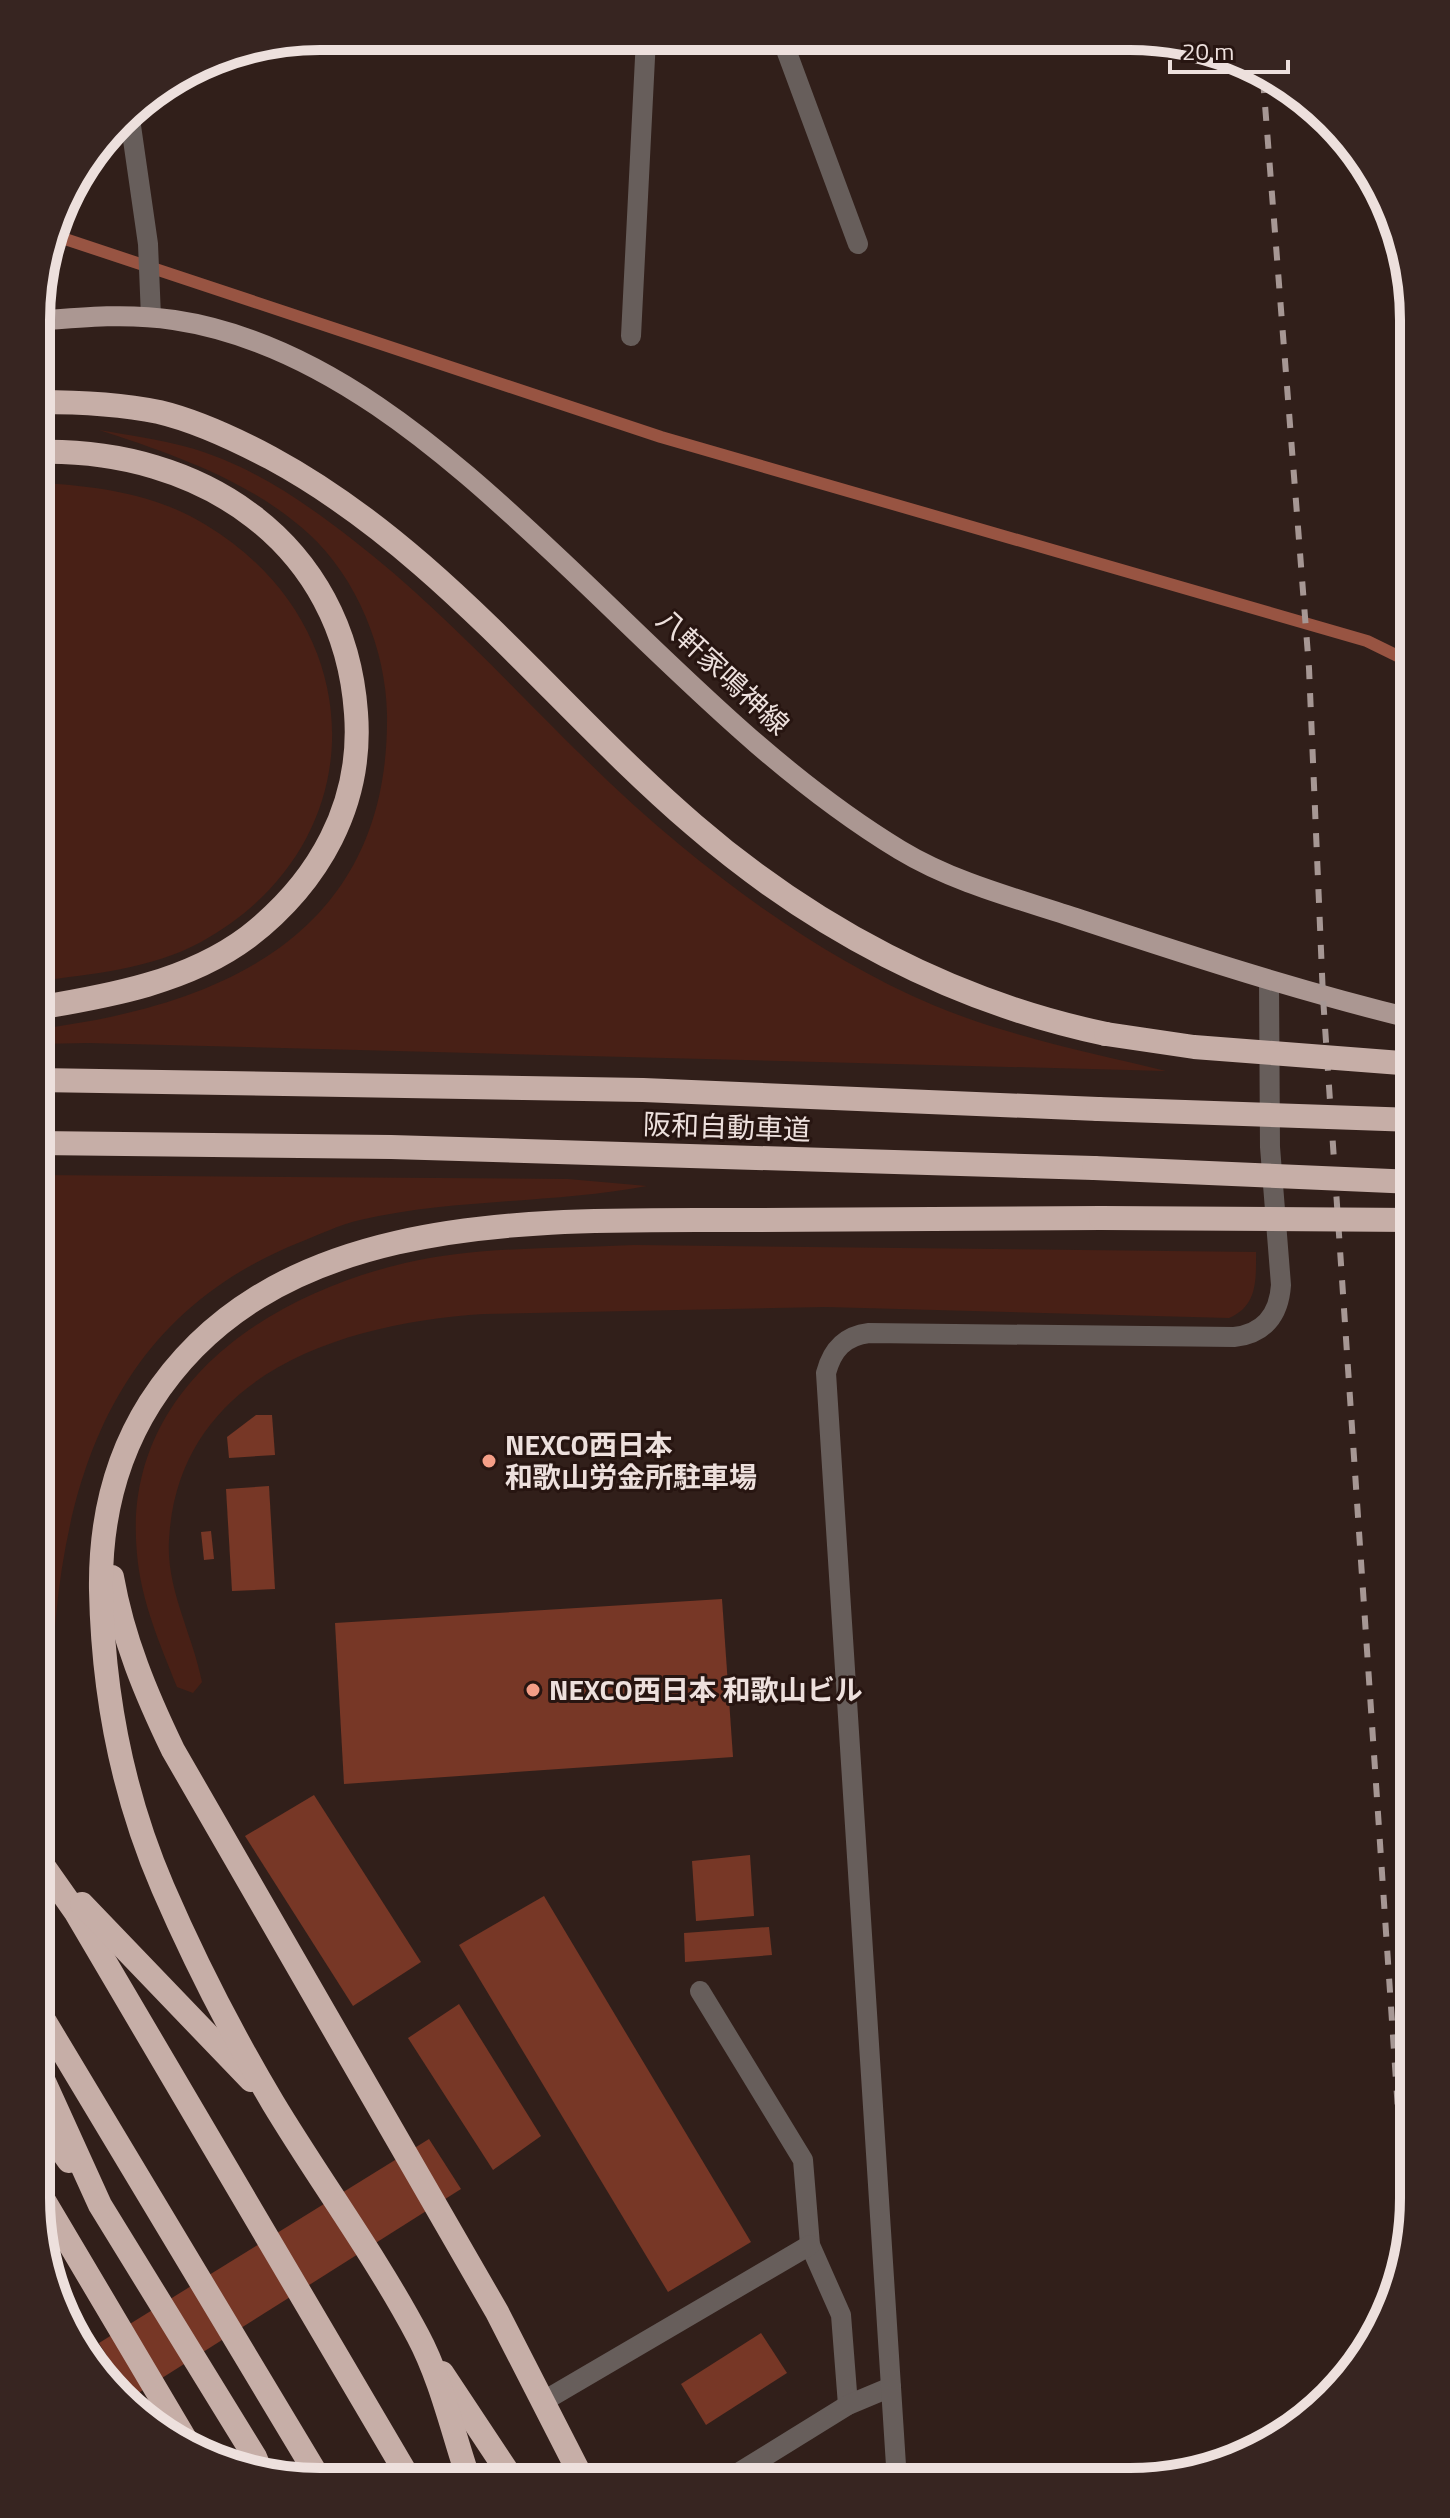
<svg xmlns="http://www.w3.org/2000/svg" width="1450" height="2518" font-family="'Titillium Web','Noto Sans JP',sans-serif">
<style>
.green{fill:#482016}
.lines{fill:none;stroke-linecap:round;stroke-linejoin:round}
.stream{stroke:#985442;stroke-width:12}
.building{fill:#773726}
.minor{stroke:#675e5b;stroke-width:20}
.major{stroke:#ab9792;stroke-width:20}
.highway{stroke:#c6aea7;stroke-width:24}
.rail{stroke:#a69794;stroke-width:6;stroke-dasharray:14 14;stroke-linecap:butt}
.highway-bridge{stroke:#c6aea7;stroke-width:24}
.poi-dot{fill:#f49e87;stroke:#271511;stroke-width:3}
.labels{text-anchor:middle;stroke-width:6;stroke-linejoin:round;paint-order:stroke}
.street-label{font-size:28px;fill:#ede0dd;stroke:#271511}
.poi-label{font-size:28px;font-weight:bold;fill:#ede0dd;stroke:#271511;text-anchor:start}
.rim{fill:none;stroke:#ede0dd;stroke-width:10}
</style>
<rect width="100%" height="100%" fill="#311f1a"/>
<g class="green">
<path d="M99,430C128,435 158,439 187,447C249,464 303,501 353,540C472,632 564,750 680,845C755,907 843,967 933,1005C1007,1036 1088,1052 1166,1071L88,1043L37,1044V1029C227,1006 390,931 387,714C386,650 357,578 309,534C251,481 173,454 99,430Z"/>
<path d="M44,483C101,487 156,494 206,525C374,626 376,846 201,942C151,969 93,974 38,981V484Z"/>
<path d="M37,1175L568,1179L647,1186C552,1204 455,1198 360,1220C339,1225 318,1235 298,1243C132,1310 72,1448 56,1616C50,1675 48,1731 55,1790L37,1774Z"/>
<path d="M634,1245L1256,1252C1256,1279 1258,1306 1229,1318L826,1307L484,1314C344,1323 178,1373 169,1540C166,1589 193,1635 202,1682L193,1693L177,1687C160,1644 141,1601 137,1554C121,1391 264,1296 405,1263C479,1246 559,1249 634,1245Z"/>
<path d="M46,2257L143,2418L133,2412L51,2290Z"/>
</g>
<g class="lines">
<path class="stream" d="M53,235L661,437L1367,641L1414,664"/>
</g>
<g class="building">
<path d="M256,1415H272L275,1455L229,1458L227,1437Z"/>
<path d="M269,1486L275,1589L232,1591L226,1489Z"/>
<path d="M211,1531L214,1559L204,1560L201,1532Z"/>
<path d="M722,1599L733,1757L344,1784L335,1623Z"/>
<path d="M314,1795L421,1962L353,2006L245,1836Z"/>
<path d="M750,1855L754,1916L696,1921L692,1861Z"/>
<path d="M544,1896L751,2242L668,2292L459,1945Z"/>
<path d="M769,1927L772,1955L685,1962L684,1933Z"/>
<path d="M459,2004L541,2136L493,2170L408,2038Z"/>
<path d="M429,2139L461,2189L132,2397L99,2343Z"/>
<path d="M761,2333L787,2373L706,2425L681,2384Z"/>
</g>
<g class="lines">
<g class="minor">
<path d="M782,39L858,244"/>
<path d="M129,112L148,244L151,317"/>
<path d="M631,336L646,38"/>
<path d="M700,1991L803,2160L810,2245L841,2315L848,2405"/>
<path d="M542,2402L810,2245"/>
<path d="M725,2481L848,2405L891,2387"/>
<path d="M897,2481L826,1373C832,1350 844,1336 869,1333L1234,1337C1264,1334 1279,1315 1281,1285L1270,1147L1269,981"/>
</g>
<path class="major" d="M38,321C84,317 128,313 174,320C321,342 444,451 549,549C661,653 768,770 900,850C956,884 1023,900 1085,921C1194,957 1302,992 1414,1019"/>
<g class="highway">
<path d="M38,402C78,402 120,404 159,412C197,421 237,440 271,458C439,549 552,703 694,825C812,927 953,1002 1106,1034"/>
<path d="M37,1008C109,996 188,982 248,937C319,882 363,804 356,713C344,542 201,448 38,452"/>
<path d="M37,1080L643,1090L1098,1109"/>
<path d="M37,1143L391,1147L1094,1168"/>
<path d="M112,1577C123,1639 146,1694 173,1750L497,2312L583,2480"/>
<path d="M37,1857L75,1911L410,2480"/>
<path d="M82,1904L251,2080"/>
<path d="M36,2007L320,2480"/>
<path d="M36,2064L100,2205L255,2457L262,2474"/>
<path d="M36,2115L69,2161"/>
<path d="M36,2187L190,2447"/>
<path d="M442,2373L513,2480"/>
<path d="M469,2480C453,2433 441,2379 418,2336C375,2255 320,2181 273,2103C232,2034 195,1962 163,1888C122,1793 103,1693 101,1590C100,1523 114,1460 150,1403C276,1205 545,1221 751,1220C867,1219 984,1219 1101,1218"/>
</g>
<path class="rail" d="M1263,79L1309,668L1323,997L1407,2244"/>
<g class="highway-bridge">
<path d="M1106,1034L1194,1047L1414,1064"/>
<path d="M1098,1109L1414,1120"/>
<path d="M1094,1168L1414,1182"/>
<path d="M1101,1218L1414,1220"/>
</g>
</g>
<g class="poi-dot">
<circle cx="489" cy="1461" r="8"/>
<circle cx="533" cy="1690" r="8"/>
</g>
<g class="labels">
<g class="street-label">
<text transform="translate(723 672) rotate(43)" y="10">八軒家鳴神線</text>
<text transform="translate(727 1127) rotate(2)" y="10">阪和自動車道</text>
</g>
<g class="poi-label">
<text x="505" y="1455">NEXCO西日本<tspan x="505" dy="32">和歌山労金所駐車場</tspan></text>
<text x="549" y="1700">NEXCO西日本 和歌山ビル</text>
</g>
</g>
<path d="M0 0H1450V2518H0ZM320 50H1130A270 270 0 0 1 1400 320V2198A270 270 0 0 1 1130 2468H320A270 270 0 0 1 50 2198V320A270 270 0 0 1 320 50Z" fill="#372521" fill-rule="evenodd"/>
<path class="rim" d="M320 50H1130A270 270 0 0 1 1400 320V2198A270 270 0 0 1 1130 2468H320A270 270 0 0 1 50 2198V320A270 270 0 0 1 320 50Z"/>
<path d="M1170 60v12h118v-12" fill="none" stroke="#ede0dd" stroke-width="4"/>
<text x="1182" y="60" font-size="24" fill="#ede0dd" stroke="#271511" stroke-width="6" paint-order="stroke">20 m</text>
</svg>
